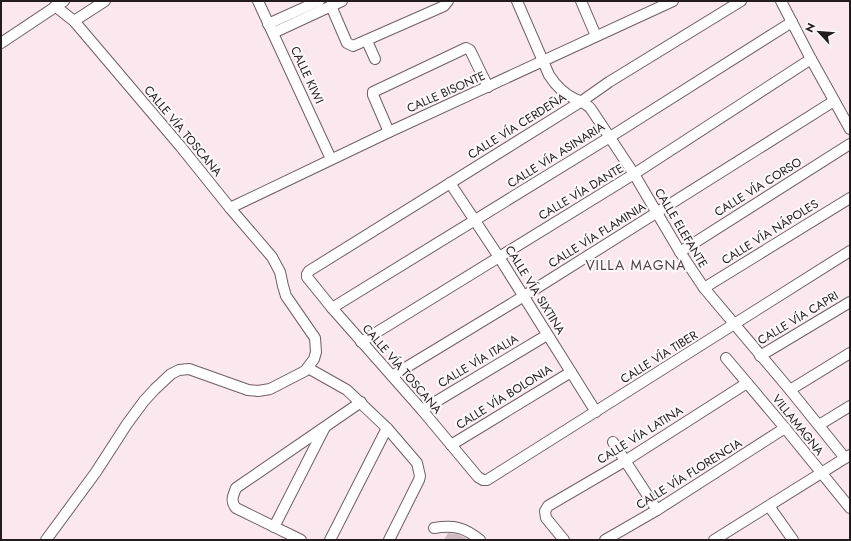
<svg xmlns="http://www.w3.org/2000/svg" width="851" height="541" font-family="Jost,sans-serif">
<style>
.building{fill:#cebcc3}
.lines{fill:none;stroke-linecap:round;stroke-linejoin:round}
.minor-casing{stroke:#6e5f65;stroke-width:12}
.minor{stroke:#fff;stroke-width:10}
.labels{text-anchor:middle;stroke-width:4;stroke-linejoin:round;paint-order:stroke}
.street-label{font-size:12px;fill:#221c1e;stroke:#fdf9fb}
.quarter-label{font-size:14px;letter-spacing:1px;fill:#524349;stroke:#fdf9fb}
</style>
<rect width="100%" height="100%" fill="#fae8ee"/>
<path class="building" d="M448,533L457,534L466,538L465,540H444Z"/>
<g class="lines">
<g class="minor-casing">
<g id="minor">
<path d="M258,1L331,159"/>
<path d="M517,1L549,75C556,86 564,94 575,99C582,102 586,103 591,109L634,174L680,252L704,288L790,390L845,458"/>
<path d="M581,1L596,36"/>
<path d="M741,1L609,82L582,101L309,271L307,274V277L332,308L422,410L478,477L483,480H487L850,251"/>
<path d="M781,1L811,59L850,129"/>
<path d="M331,6L347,43L353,46L444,6L448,1"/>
<path d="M74,21L105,1"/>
<path d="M268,24L319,1"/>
<path d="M273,33L342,1"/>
<path d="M367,41L375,59"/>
<path d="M1,43L64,1"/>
<path d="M389,132L373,95V92L466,48L470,50L488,87"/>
<path d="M450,183L499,257L596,412"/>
<path d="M230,208L389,132L673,1"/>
<path d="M680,252L850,144"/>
<path d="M704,288L850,198"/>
<path d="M332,308L610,137L792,22"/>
<path d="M361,342L634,174L811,59"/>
<path d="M760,356L850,302"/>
<path d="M726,358L785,428L850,508"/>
<path d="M308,368L347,390L387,428L417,463L420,476L419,480L389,540"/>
<path d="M392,376L524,296L834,101"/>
<path d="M790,390L850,353"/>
<path d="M422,410L547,335"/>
<path d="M819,425L850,406"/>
<path d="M613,442L657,510"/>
<path d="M451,445L571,372"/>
<path d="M769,506L793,540"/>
<path d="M274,527L325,427"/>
<path d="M434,528C454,525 464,527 480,540"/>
<path d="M46,540L96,472L127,424L144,401L155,389L171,374L179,370L189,369L248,390L258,391L270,389L305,371L314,359L316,352L315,338L286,296L283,286L280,272L272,257L230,208L181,147L74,21L55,6"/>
<path d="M301,540L236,508C230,501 233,496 236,488L361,402"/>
<path d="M330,540L387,428"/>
<path d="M564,540L546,518L545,511L548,506L625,461L747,383"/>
<path d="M605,540L657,510L785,428"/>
<path d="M714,540L850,455"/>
</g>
</g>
<use href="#minor" class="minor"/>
</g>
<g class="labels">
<g class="street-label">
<text transform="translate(307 75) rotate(65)" y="4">CALLE KIWI</text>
<text transform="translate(446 92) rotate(-24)" y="4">CALLE BISONTE</text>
<text transform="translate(517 126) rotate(-32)" y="4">CALLE VÍA CERDEÑA</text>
<text transform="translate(183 131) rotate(50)" y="4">CALLE VÍA TOSCANA</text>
<text transform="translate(556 155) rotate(-32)" y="4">CALLE VÍA ASINARIA</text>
<text transform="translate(758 187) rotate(-32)" y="4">CALLE VÍA CORSO</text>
<text transform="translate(581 192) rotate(-31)" y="4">CALLE VÍA DANTE</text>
<text transform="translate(681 228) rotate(59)" y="4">CALLE ELEFANTE</text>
<text transform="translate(770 232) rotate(-32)" y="4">CALLE VÍA NÁPOLES</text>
<text transform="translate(597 235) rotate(-32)" y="4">CALLE VÍA FLAMINIA</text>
<text transform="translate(535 290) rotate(58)" y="4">CALLE VÍA SIXTINA</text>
<text transform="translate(798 318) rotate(-31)" y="4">CALLE VÍA CAPRI</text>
<text transform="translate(659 357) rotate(-32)" y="4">CALLE VÍA TIBER</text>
<text transform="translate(478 361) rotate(-31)" y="4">CALLE VÍA ITALIA</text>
<text transform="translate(402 369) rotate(49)" y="4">CALLE VÍA TOSCANA</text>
<text transform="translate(504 397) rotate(-32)" y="4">CALLE VÍA BOLONIA</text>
<text transform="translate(798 425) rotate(51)" y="4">VILLAMAGNA</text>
<text transform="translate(640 435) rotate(-32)" y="4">CALLE VÍA LATINA</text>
<text transform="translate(689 474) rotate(-32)" y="4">CALLE VÍA FLORENCIA</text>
</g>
<g class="quarter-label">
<text x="636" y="270">VILLA MAGNA</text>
</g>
</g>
<rect width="851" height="541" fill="none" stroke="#221c1e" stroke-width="4"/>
<g transform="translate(819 32) rotate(296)" stroke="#fdf9fb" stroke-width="3" paint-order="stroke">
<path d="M0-3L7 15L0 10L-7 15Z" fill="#221c1e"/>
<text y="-6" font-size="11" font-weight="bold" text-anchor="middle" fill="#221c1e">N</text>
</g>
</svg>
